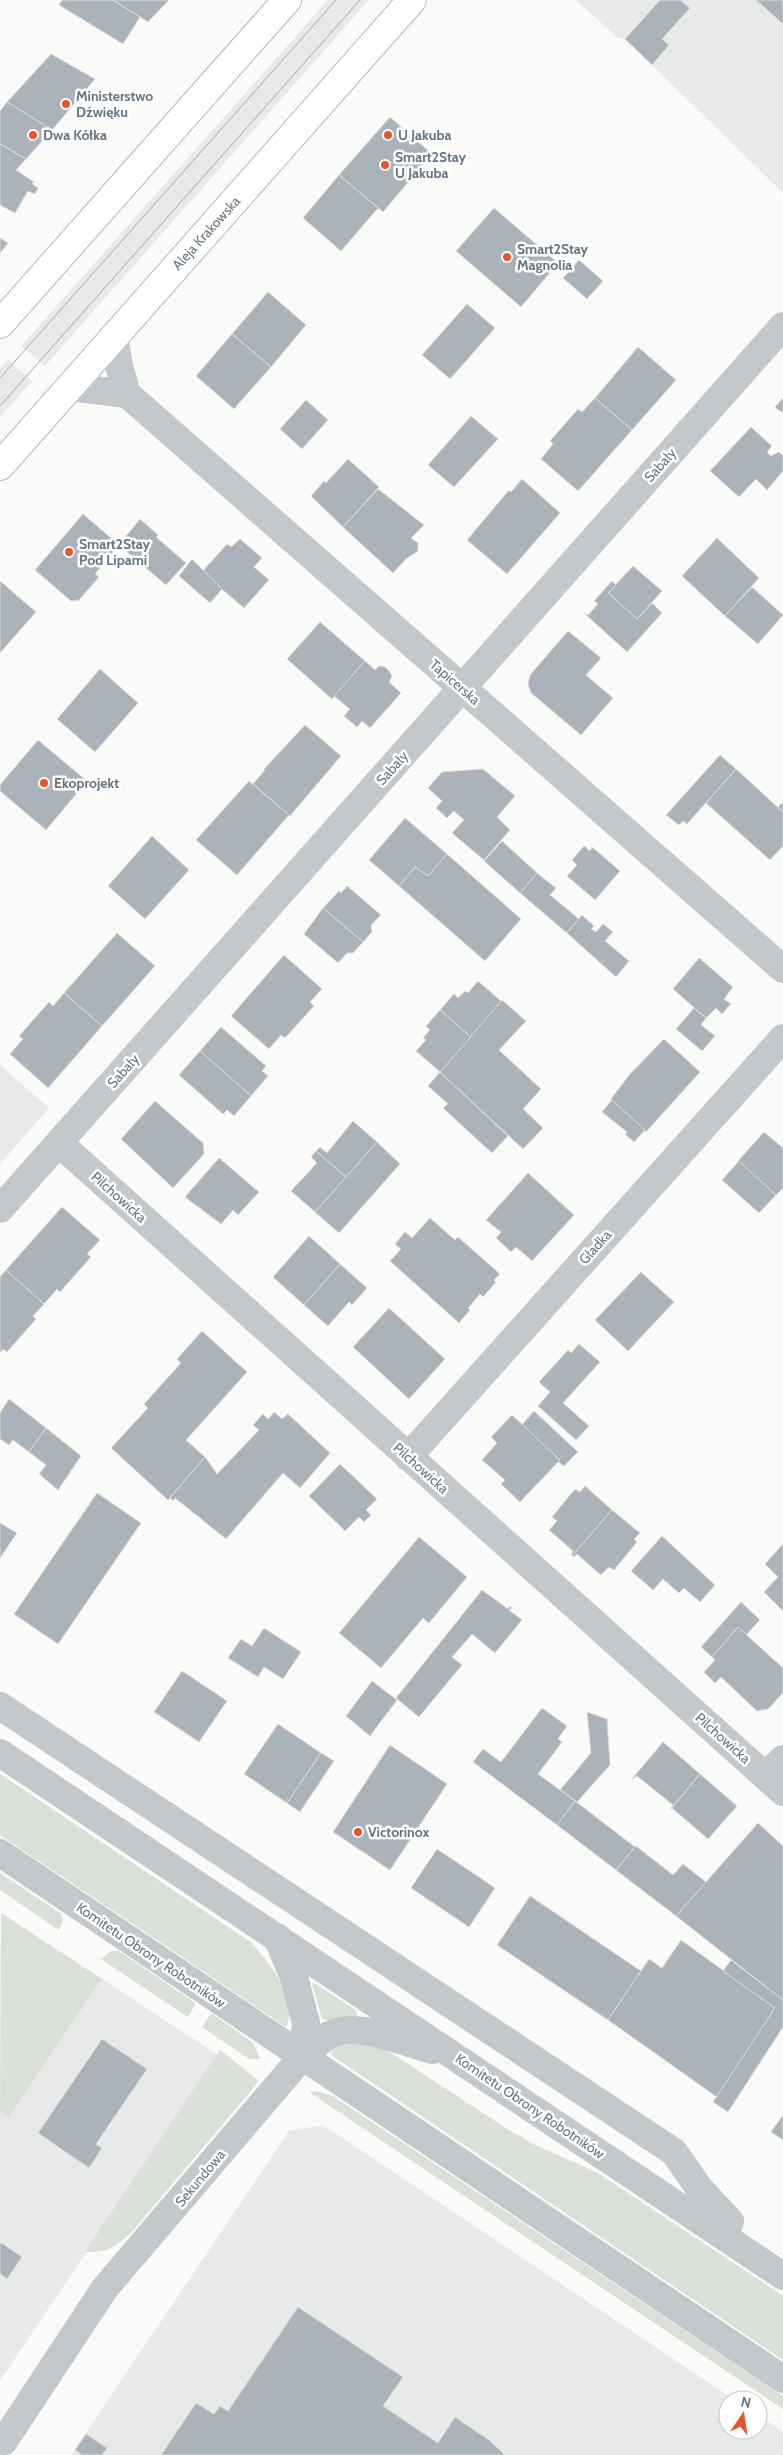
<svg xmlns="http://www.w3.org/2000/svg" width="783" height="2455" font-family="Cabin,sans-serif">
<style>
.built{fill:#e8e9e9}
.green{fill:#dadfd7}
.building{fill:#aab3b9;stroke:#dcdcda}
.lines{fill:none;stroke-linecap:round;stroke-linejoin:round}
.major-casing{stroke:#b5babe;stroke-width:30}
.minor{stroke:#c3c8cc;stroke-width:28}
.major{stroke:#fff;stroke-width:28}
.tram{stroke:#a2aab0;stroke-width:1}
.poi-dot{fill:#e4572e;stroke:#fff;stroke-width:2}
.labels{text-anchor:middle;stroke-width:5;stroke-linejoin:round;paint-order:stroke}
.poi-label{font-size:14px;font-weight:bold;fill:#657683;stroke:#fff;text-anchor:start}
.street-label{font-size:14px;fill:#657683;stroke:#fff}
</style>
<rect width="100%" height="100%" fill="#fafaf8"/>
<g class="built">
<path d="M328,0H369L45,366L21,346Z"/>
<path d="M576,0H783V193L652,65L625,39L618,38Z"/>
<path d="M8,360L32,381L0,417V369Z"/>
<path d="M0,1065L49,1108L0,1164Z"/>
<path d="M102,1979L218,2055L0,2381V2111L9,2116Z"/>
<path d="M323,2125L735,2400H728V2430H758V2415L783,2432V2455H71L289,2131Z"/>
</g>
<g class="green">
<path d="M0,1774L249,1941C267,1958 300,2001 286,2027L0,1835Z"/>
<path d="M0,1873L60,1913L63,1919L59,1930L0,1890Z"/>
<path d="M1,1913L102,1979L9,2117L0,2111Z"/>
<path d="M111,1951H119L194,2002L195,2005L188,2017L101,1959Z"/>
<path d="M312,1983L316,1984L356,2010L357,2016L328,2020L322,2019Z"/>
<path d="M213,2014L253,2043L260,2059H249L202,2027L210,2015Z"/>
<path d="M356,2043L382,2048L391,2053L509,2130L531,2143L598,2173L783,2296V2360L331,2055L334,2046Z"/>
<path d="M220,2050L258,2080L255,2086L130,2234C113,2248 107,2253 85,2252Z"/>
<path d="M316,2091L333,2096L783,2396V2409L309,2092Z"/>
</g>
<g class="building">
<path d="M62,0H113L140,17L123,44L59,5Z"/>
<path d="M113,0H169L148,22Z"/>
<path d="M660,0H680L690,8L662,39L669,45L652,65L625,39Z"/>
<path d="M756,0H783V24Z"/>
<path d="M51,54L95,79L52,130L7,102Z"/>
<path d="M7,102L52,130L26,159L0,144V111Z"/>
<path d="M390,117L432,154L383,212L339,175Z"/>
<path d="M0,144L26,159L16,170L34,182L32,184L38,188L35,194L28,191L15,213L0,205Z"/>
<path d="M339,175L378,208L341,251L303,218Z"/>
<path d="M494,208L558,263L521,307L456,251Z"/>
<path d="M0,238L8,243L0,253Z"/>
<path d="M579,260L603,281L587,299L563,278Z"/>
<path d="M268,292L306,325L271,367L232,334Z"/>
<path d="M467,304L495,328L450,379L422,355Z"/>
<path d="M232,334L271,367L234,409L196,376Z"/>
<path d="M638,347L676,380L632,430L595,398Z"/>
<path d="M595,398L632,430L578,491L541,459L553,444L550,441L578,409L582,412Z"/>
<path d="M783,398V411L781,412L775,407Z"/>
<path d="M306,400L328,420L302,449L280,429Z"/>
<path d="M471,416L498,439L454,487L428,465Z"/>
<path d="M751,427L772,446L767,452L771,456L779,452L783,456V471L767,490L756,479L739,497L710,471Z"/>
<path d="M348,459L379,487L343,527L311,496L324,481L326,483Z"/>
<path d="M522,479L560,513L507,574L467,540L509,490L511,492Z"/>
<path d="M378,489L424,525L411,538L418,543V551L406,559L393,573L343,527Z"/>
<path d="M83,514L119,545L95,574L99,577L79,600L71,601L35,570Z"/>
<path d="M140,519L158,535L156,537L186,563L166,585L119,545Z"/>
<path d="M717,538L759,578L725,616L682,576Z"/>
<path d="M240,539L262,558L254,567L269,580L244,608L202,572L227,544L231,547Z"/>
<path d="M192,559L222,589L210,603L179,576Z"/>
<path d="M633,566L662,591L637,619L608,593Z"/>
<path d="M0,581L36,612L0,653Z"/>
<path d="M612,581L616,585L608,593L637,619L652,603L662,613L627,652L584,613L588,615L598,604L594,601Z"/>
<path d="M752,587L783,615L758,644L725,616Z"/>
<path d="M320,622L365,661L332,699L287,659Z"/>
<path d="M568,631L601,658L586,675L613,698L581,735L531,693L528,684L530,675Z"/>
<path d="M365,661L375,670L379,666L385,667L390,672L392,677L389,682L401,693L370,728L362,721L357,727L344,716L350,709L334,696Z"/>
<path d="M100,669L138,703L95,752L57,719Z"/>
<path d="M305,725L341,756L290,816L253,784L265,770L264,769Z"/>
<path d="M38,740L87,781L46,830L0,791V785Z"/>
<path d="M720,755L736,769L687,824L683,821L679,825L666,815Z"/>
<path d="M483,769L515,796L497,817L510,830L484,860L452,833L464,820L454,811L447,818L436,808L442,801L428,788L442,772Z"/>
<path d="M736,769L783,812V846L770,860L706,803Z"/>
<path d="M249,781L289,815L237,875L196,840Z"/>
<path d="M783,802V812L778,807Z"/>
<path d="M405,818L447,854L428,876L415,867L399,886L369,860Z"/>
<path d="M152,836L189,870L145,919L108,886Z"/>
<path d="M502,841L537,873L520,893L484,861Z"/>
<path d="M584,846L590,851L592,847L620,871L595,900L567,876L577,865L572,860Z"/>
<path d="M447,854L521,919L485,961L399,886L415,867L428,876Z"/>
<path d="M537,873L556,888L550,895L579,919L567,933L520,893Z"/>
<path d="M347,886L381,915L371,925L372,932L363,942L323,908L339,891L341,893Z"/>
<path d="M323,908L363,942L353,953H347L338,963L304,934Z"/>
<path d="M582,915L594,926L591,929L596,932L603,924L613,932L605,941L629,961L616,977L567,933Z"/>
<path d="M117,933L155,966L102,1026L64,993Z"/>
<path d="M284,955L322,989L310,1002L314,1006L285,1038L281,1035L269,1049L231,1016Z"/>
<path d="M699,958L733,987L724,999L731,1004L722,1014L716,1008L706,1018L673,989Z"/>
<path d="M478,981L502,1002L471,1037L440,1010L454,994L458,998L465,991L468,993Z"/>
<path d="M64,993L102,1026L48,1088L10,1054L23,1039L19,1036L49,1002L53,1006Z"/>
<path d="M502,1000L526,1021L499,1050L541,1089L523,1109L543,1128L523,1149L440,1072Z"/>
<path d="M694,1008L706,1018L701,1025L715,1036L702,1051L676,1029Z"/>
<path d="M440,1010L471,1037L440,1072L416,1051L426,1040L423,1038L430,1030L426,1026Z"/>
<path d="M221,1027L266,1066L262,1071L268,1076L251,1096L200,1051Z"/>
<path d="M664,1039L700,1072L646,1132L611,1099L630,1074Z"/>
<path d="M200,1051L251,1096L234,1116L227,1110L223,1114L179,1075Z"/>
<path d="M440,1072L508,1136L492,1153L443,1108L448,1104L428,1086Z"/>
<path d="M612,1100L645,1130L634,1142L625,1134L627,1132L602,1112Z"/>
<path d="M155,1101L203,1143L204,1154L173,1188L121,1139Z"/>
<path d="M353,1121L377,1142L346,1177L316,1151L320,1147L327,1153Z"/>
<path d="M764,1132L783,1148V1188L776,1195L738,1161Z"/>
<path d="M377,1142L400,1164L339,1233L315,1212Z"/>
<path d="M316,1151L346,1177L315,1212L291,1191L317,1163L311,1157Z"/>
<path d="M219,1158L259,1192L238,1215L233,1210L221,1224L185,1197Z"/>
<path d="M739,1161L776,1195L759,1213L722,1180Z"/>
<path d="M528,1173L574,1215L532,1261L516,1247L511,1252L496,1238L501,1232L486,1220Z"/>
<path d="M62,1207L100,1240L87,1254L91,1257L60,1292L57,1289L44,1304L6,1270Z"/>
<path d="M430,1218L455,1240L458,1237L500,1274L494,1280L496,1282L483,1297L480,1294L468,1308L470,1310L459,1323L390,1261L401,1249L395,1244L405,1232L412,1238Z"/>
<path d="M309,1236L340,1264L304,1305L273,1277Z"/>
<path d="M340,1264L367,1288L352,1305L349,1302L328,1326L304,1305Z"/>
<path d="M6,1270L44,1304L33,1316L36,1319L7,1352L3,1349L0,1353V1277Z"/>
<path d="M641,1272L674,1302L628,1351L595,1320Z"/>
<path d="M389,1308L445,1359L409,1399L353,1347Z"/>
<path d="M202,1331L247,1372L186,1440L205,1457L168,1500L111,1448L148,1408L144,1404L181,1363L177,1359Z"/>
<path d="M579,1344L600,1362L563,1403L589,1426L576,1440L538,1406L550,1392L539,1382L568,1350L571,1353Z"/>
<path d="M9,1399L46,1428L29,1452L13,1440L9,1445L0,1439V1413Z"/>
<path d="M534,1411L578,1452L564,1466L558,1462L560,1460L522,1425Z"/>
<path d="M274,1412L282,1419L288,1414L330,1453L300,1488L283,1473L226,1539L175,1498L173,1501L170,1498L205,1457L217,1474L259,1430L253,1425L263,1414L268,1419Z"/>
<path d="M512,1415L560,1460L520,1502L501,1484L505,1480L482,1460L497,1443L491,1437Z"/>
<path d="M46,1428L81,1456L58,1490L39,1474L46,1465L29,1452Z"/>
<path d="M340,1464L377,1499L366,1510L371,1515L364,1522L359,1517L345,1531L309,1496Z"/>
<path d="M585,1486L612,1510L572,1556L571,1555L573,1551L549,1530L557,1521L552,1517L575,1489L580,1492Z"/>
<path d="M97,1493L141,1523L58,1644L14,1614Z"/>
<path d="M612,1510L640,1533L634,1539L637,1542L614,1570L609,1567L601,1575L577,1554L574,1557L572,1556Z"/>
<path d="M0,1523L17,1533L0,1558Z"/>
<path d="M662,1536L715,1585L700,1602L684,1588L679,1593L663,1579L653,1590L631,1571Z"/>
<path d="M419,1537L467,1577L429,1623L423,1618L381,1668L339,1633Z"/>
<path d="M783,1544V1611L764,1592L778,1577L765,1564Z"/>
<path d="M482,1590L508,1609L510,1606L512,1608L509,1610L522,1620L495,1653L472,1634L452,1657L462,1665L419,1717L396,1698Z"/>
<path d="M741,1602L760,1620L746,1635L738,1627L712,1657L701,1647Z"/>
<path d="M738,1627L783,1668V1693L768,1709L757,1711L721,1677L715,1683L704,1672L715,1660L712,1657Z"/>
<path d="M264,1628L301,1652L283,1679L264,1667L258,1677L228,1658L241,1639L252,1646Z"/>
<path d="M182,1671L227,1701L199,1742L154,1712Z"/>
<path d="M372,1681L397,1700L370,1736L346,1716Z"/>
<path d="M542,1708L567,1726L558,1739L562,1742L538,1774L575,1801L557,1825L473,1762L483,1749L501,1762Z"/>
<path d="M587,1712L607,1719L610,1765L577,1802L560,1790L591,1753Z"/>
<path d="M278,1724L321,1753L287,1803L244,1774Z"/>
<path d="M663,1742L700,1774L670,1810L673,1805L637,1776L632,1779Z"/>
<path d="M390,1745L447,1784L390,1870L333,1832Z"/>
<path d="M321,1753L334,1761L300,1812L287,1803Z"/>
<path d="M700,1774L737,1806L708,1839L672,1808Z"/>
<path d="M575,1801L635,1847L616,1870L557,1825Z"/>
<path d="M758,1823L783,1846V2000L676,1916Z"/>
<path d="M636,1846L673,1875L683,1864L706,1882L676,1916L616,1870Z"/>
<path d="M437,1849L495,1888L469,1927L411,1888Z"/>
<path d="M530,1896L641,1971L608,2020L497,1945Z"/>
<path d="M681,1940L775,2008L717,2097L608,2020L649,1959L662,1968Z"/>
<path d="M731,1960L783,2000V2027L728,2112L713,2102L775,2008L723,1971Z"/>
<path d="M102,2039L147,2069L96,2144L102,2148L89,2168L38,2133Z"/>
<path d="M783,2115V2140L771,2132Z"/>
<path d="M0,2242L22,2257L7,2279L0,2274Z"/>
<path d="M298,2307L403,2377L383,2406L438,2443L455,2417L489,2440L505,2455H161L196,2403L214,2414L220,2406L228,2411Z"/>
<path d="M86,2434L107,2448L102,2455H82L75,2450Z"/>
</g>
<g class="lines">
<g class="major-casing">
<g id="major">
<path d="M0,324L287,0"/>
<path d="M0,466L412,0"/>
</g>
</g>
<g class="minor">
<path d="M114,336L119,366L127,394L783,969"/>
<path d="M70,387L127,394"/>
<path d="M59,1143L783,1792"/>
<path d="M0,1209L783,326"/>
<path d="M408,1457L783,1038"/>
<path d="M0,1706L674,2152L699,2188L730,2221L725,2236"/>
<path d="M0,1753L783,2276"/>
<path d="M766,1776L783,1759"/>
<path d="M0,1853L783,2379"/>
<path d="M277,1937L295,1980L306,2023L302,2057"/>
<path d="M4,2441L105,2288L302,2057C313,2048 323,2036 337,2032C362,2024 407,2043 432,2050"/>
</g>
<use href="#major" class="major"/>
<g class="tram">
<path d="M0,378L336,0"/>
<path d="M0,406L360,0"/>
</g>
</g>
<g class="poi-dot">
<circle cx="66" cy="104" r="5"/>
<circle cx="33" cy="135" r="5"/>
<circle cx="388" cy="135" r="5"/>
<circle cx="385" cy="165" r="5"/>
<circle cx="507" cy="257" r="5"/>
<circle cx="69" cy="552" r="5"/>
<circle cx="44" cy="783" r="5"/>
<circle cx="358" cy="1832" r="5"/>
</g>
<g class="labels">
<g class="poi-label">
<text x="76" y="101">Ministerstwo<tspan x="76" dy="16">Dźwięku</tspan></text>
<text x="43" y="140">Dwa Kółka</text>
<text x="398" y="140">U Jakuba</text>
<text x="395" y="162">Smart2Stay<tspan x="395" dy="16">U Jakuba</tspan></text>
<text x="517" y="254">Smart2Stay<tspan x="517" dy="16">Magnolia</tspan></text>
<text x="79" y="549">Smart2Stay<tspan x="79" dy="16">Pod Lipami</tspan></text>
<text x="54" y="788">Ekoprojekt</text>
<text x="368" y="1837">Victorinox</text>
</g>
<g class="street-label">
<text transform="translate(206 233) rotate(-48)" y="5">Aleja Krakowska</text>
<text transform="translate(660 465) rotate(-48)" y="5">Sabały</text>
<text transform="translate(455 682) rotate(41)" y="5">Tapicerska</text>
<text transform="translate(392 768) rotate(-48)" y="5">Sabały</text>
<text transform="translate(123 1071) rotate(-48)" y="5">Sabały</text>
<text transform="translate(119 1197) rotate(42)" y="5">Pilchowicka</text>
<text transform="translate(595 1247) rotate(-48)" y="5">Gładka</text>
<text transform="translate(421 1468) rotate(42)" y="5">Pilchowicka</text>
<text transform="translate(723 1738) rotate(42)" y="5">Pilchowicka</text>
<text transform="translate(151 1955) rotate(34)" y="5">Komitetu Obrony Robotników</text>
<text transform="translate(530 2106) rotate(34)" y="5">Komitetu Obrony Robotników</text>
<text transform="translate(200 2178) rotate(-50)" y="5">Sekundowa</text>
</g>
</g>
<g transform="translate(743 2415) rotate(13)"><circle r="24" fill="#ffffff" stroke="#c1c8cd"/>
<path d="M0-4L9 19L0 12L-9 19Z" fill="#e4572e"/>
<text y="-8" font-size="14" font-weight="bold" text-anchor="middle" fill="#657683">N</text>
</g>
</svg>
